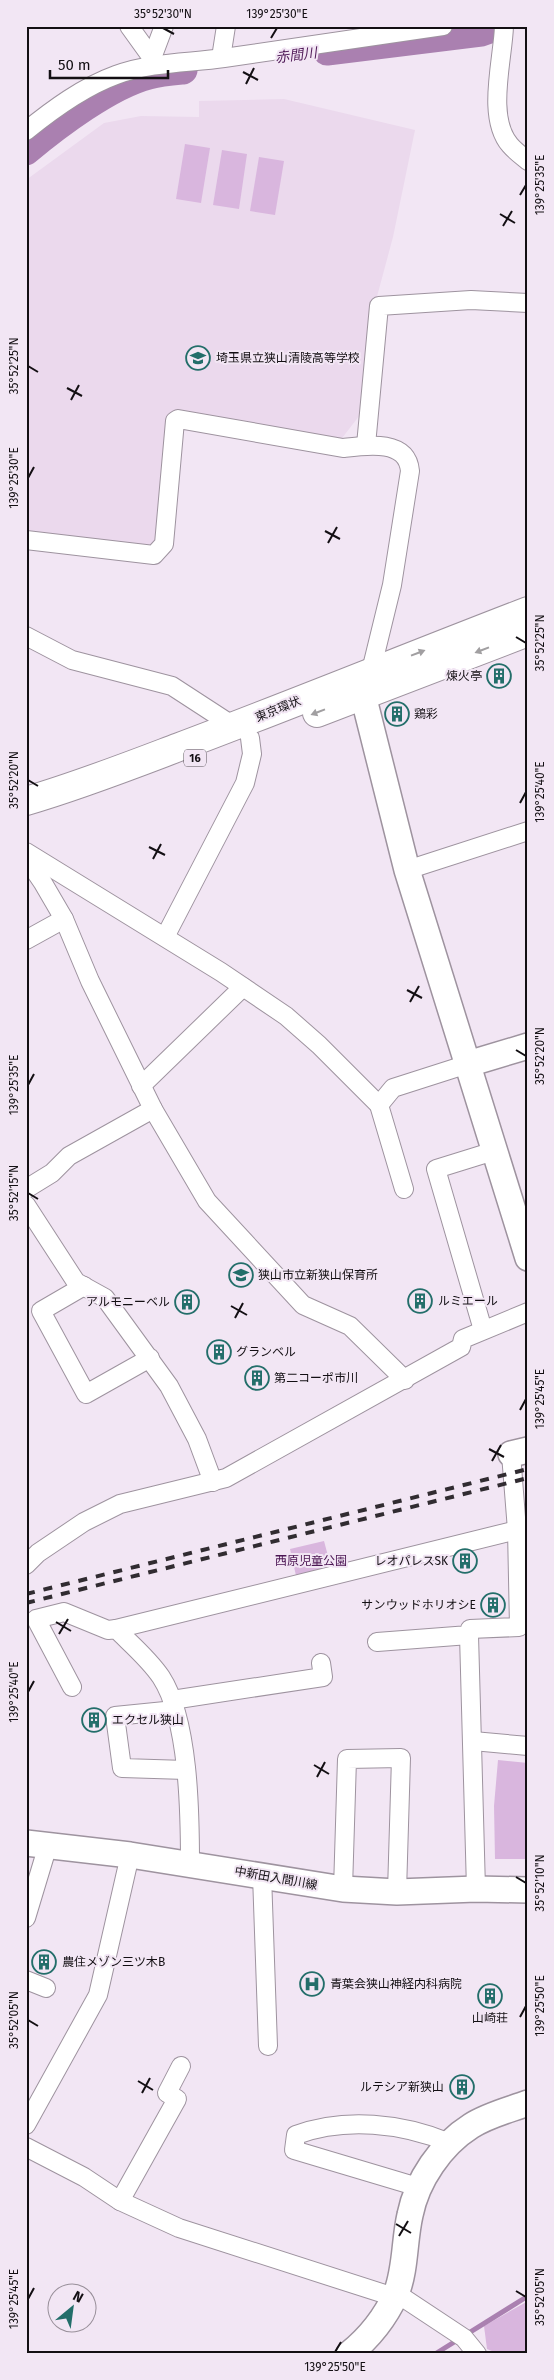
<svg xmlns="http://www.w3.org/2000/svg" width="554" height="2380" font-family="'Fira Sans','Noto Sans JP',sans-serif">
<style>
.built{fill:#ebd9ed}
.green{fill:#d9b6de}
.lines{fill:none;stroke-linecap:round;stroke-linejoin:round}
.stream{stroke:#aa80b0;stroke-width:5}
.river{stroke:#aa80b0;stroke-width:29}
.street-casing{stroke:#9e939f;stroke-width:20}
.secondary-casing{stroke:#9e939f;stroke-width:28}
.highway-casing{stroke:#9e939f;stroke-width:30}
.street{stroke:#fff;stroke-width:18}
.secondary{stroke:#fff;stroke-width:25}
.highway{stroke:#fff;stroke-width:28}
.rail{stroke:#312c31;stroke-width:4;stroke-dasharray:9 9;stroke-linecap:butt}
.oneway{fill:#a19fa1}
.ticks{fill:none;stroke:#130f13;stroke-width:2}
.labels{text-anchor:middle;stroke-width:4;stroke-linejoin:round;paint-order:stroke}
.shield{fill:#f2e6f4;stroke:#565056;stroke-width:1}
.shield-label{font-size:11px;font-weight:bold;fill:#130f13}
.poi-label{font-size:12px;fill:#130f13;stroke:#f2e6f4;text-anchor:start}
.street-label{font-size:12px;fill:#130f13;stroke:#f2e6f4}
.park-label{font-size:12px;fill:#4b1553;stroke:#f2e6f4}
.water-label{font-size:14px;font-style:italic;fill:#511c59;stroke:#f2e6f4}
.neatline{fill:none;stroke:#130f13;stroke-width:2}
.ticks-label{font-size:12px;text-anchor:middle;fill:#130f13}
</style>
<rect width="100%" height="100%" fill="#f2e6f4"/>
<path class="built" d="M284,99L415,130L393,237L375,304L363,411L339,442L171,415L160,543L153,550L26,536V180L104,123L141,116L199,117V101Z"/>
<g class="green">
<path d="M185,144L210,148L201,203L176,199Z"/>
<path d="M222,150L247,154L239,209L213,205Z"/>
<path d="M259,157L284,161L275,215L250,211Z"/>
<path d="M324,1541L332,1571L297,1580L290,1549Z"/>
<path d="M498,1760L528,1763V1859H495L494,1806Z"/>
<path d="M528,2301V2354H499L487,2349L484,2326Z"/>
</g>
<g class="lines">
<path class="stream" d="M435,2354L528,2296"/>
<g class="river">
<path d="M327,51L481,32L498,26"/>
<path d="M26,151C57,125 110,85 149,75C160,72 172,71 183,70"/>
</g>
<g class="street-casing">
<g id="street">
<path d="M129,26L152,58"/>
<path d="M504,26C503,60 486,117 510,145C515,151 522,156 528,161"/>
<path d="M221,58L226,26"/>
<path d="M153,64L152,58L164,26"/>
<path d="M26,131C53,109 83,87 116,75C151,62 188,63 224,58C297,48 370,37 443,26"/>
<path d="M366,445L379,306L471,300L528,303"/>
<path d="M26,540L154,555L164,544L175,421L178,419L343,448C367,445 407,439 410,471L392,585L369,679"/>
<path d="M26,636L72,660L172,686L235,727"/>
<path d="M26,852L221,972L286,1016L319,1045L379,1105L404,1189"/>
<path d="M26,858L43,883L64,919L90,981L153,1109L207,1201L303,1305L350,1326L405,1380"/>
<path d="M407,870L528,831"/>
<path d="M165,937L245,783L252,754L250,738"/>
<path d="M26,940L64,919"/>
<path d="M141,1086L243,987"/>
<path d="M379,1105L393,1088L468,1064"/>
<path d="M26,1189L52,1173L69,1156L153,1109"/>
<path d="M26,1205L76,1282L105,1298L169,1386L197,1439L213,1482"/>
<path d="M84,1286L41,1311L86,1394L150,1358"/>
<path d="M483,1330L436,1169L494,1151"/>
<path d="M26,1565L38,1553L84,1522L120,1504L226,1478L461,1347L463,1339L528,1312"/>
<path d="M116,1629L517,1530"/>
<path d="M469,1635L476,1889"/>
<path d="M377,1642L469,1635L470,1629L519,1627L517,1530L511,1454"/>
<path d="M72,1687L36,1619L64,1612L108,1630L116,1629C131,1644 149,1659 161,1677C189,1720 190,1813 190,1864"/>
<path d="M172,1700L323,1677L321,1663"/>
<path d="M175,1710L115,1716L122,1768L186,1770"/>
<path d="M473,1741L528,1746"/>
<path d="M262,1875L268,2046"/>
<path d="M343,1889L347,1759L401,1758L397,1892"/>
<path d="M26,1918L48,1845"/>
<path d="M26,1980L46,1988"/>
<path d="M26,2125L98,1995L130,1855"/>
<path d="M26,2147L84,2177L120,2201L179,2228L394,2297"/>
<path d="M418,2187L294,2150L296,2135C345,2117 402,2123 450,2143"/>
<path d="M120,2201L177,2099L167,2093L181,2066"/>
<path d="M396,2293L464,2338L477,2354"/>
</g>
</g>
<g class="secondary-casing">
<g id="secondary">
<path d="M363,695L407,870L528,1258"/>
<path d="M468,1064L528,1046"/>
<path d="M511,1454L528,1450"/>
<path d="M26,1843L130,1855L343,1889L397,1892L476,1889L528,1890"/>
<path d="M349,2354C369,2338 385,2318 396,2294C406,2269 404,2241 410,2215C417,2180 441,2145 471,2126C488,2115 509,2110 528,2103"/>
</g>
</g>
<g class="highway-casing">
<g id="highway">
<path d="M317,713L528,632"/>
<path d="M26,801C78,786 129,766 179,747C296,703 411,656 528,611"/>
</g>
</g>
<use href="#street" class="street"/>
<use href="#secondary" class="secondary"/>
<use href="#highway" class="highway"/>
<g class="rail">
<path d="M26,1594L528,1469"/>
<path d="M26,1603L528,1478"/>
</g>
</g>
<defs><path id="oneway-solid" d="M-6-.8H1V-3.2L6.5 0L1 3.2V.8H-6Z" transform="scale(1.25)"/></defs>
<g class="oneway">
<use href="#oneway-solid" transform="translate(482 650) rotate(159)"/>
<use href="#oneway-solid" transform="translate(418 653) rotate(-21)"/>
<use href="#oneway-solid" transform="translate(318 712) rotate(159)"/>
</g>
<path class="ticks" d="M163,28L174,34M271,38L277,28M243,72L258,80M246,84L254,68M520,195L526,185M500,214L515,223M503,226L512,211M28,366L38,372M67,388L82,396M71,400L79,385M28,478L34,467M325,531L340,539M328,543L337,527M516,637L526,643M28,780L38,786M520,803L526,792M149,847L165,855M153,859L161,844M407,990L422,998M410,1002L419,986M516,1050L526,1056M28,1085L34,1074M28,1193L38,1199M231,1306L247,1315M235,1318L243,1303M520,1410L526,1399M489,1449L504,1457M492,1461L501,1445M56,1622L71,1631M59,1634L68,1619M28,1692L34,1681M314,1765L329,1774M317,1777L325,1762M516,1877L526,1883M520,2017L526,2006M28,2020L38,2026M138,2081L153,2090M142,2093L150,2078M396,2224L411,2233M399,2236L408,2221M516,2291L526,2297M28,2299L34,2288M335,2352L341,2342"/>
<defs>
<g id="school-ring" transform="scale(1.25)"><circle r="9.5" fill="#f2e6f4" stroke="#236e6a" stroke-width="1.5"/><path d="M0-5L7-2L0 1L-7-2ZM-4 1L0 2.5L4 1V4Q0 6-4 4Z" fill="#236e6a"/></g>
<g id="building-ring" transform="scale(1.25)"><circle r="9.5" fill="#f2e6f4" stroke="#236e6a" stroke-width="1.5"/><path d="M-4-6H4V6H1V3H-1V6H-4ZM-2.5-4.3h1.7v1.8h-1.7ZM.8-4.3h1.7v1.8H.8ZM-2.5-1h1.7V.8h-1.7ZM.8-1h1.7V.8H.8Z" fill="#236e6a"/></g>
<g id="hospital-ring" transform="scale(1.25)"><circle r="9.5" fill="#f2e6f4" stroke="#236e6a" stroke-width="1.5"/><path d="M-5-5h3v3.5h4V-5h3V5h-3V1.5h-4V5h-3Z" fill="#236e6a"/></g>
</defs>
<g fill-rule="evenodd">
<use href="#school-ring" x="198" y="358"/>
<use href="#building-ring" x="499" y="676"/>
<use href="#building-ring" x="397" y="714"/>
<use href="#school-ring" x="241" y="1275"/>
<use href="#building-ring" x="420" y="1301"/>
<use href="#building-ring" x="187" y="1302"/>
<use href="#building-ring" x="219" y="1352"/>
<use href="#building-ring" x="257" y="1378"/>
<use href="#building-ring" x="465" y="1561"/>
<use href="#building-ring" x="493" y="1605"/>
<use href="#building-ring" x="94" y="1720"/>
<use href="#building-ring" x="44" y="1962"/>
<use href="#hospital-ring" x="312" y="1984"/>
<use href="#building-ring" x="490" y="1996"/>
<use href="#building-ring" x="462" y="2087"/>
</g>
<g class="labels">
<rect class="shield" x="184" y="749.5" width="22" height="17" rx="4"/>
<g class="shield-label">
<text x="195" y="762">16</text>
</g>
<g class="poi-label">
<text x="216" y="362">埼玉県立狭山清陵高等学校</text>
<text x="482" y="680" text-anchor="end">煉火亭</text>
<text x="414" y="718">鶏彩</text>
<text x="258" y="1279">狭山市立新狭山保育所</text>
<text x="438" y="1305">ルミエール</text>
<text x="170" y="1306" text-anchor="end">アルモニーベル</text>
<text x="236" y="1356">グランベル</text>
<text x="274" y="1382">第二コーポ市川</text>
<text x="448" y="1565" text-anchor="end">レオパレスSK</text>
<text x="476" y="1609" text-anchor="end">サンウッドホリオシE</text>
<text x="112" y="1724">エクセル狭山</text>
<text x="62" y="1966">農住メゾン三ツ木B</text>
<text x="330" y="1988">青葉会狭山神経内科病院</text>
<text x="490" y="2022" text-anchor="middle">山崎荘</text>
<text x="444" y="2091" text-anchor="end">ルテシア新狭山</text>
</g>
<g class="street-label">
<text transform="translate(278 709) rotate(-22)" y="4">東京環状</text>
<text transform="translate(276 1878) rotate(10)" y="4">中新田入間川線</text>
</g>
<g class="park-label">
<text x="311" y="1565">西原児童公園</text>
</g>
<g class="water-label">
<text transform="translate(296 55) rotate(-7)" y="5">赤間川</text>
</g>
</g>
<rect width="554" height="2380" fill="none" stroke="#f2e6f4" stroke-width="55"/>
<g transform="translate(72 2308) rotate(29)"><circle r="24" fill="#f2e6f4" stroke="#99909a"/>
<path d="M0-4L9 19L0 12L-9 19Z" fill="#236e6a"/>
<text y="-8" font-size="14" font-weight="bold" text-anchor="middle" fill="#130f13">N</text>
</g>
<path d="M50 70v8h118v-8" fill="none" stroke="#130f13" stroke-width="2.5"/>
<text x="58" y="70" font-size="15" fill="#130f13" stroke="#f2e6f4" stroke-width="4" paint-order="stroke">50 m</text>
<rect x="28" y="28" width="498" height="2324" class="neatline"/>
<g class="ticks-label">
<text x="163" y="18">35°52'30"N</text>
<text x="277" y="18">139°25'30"E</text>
<text transform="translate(540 185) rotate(-90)" y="4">139°25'35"E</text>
<text transform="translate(14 366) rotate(-90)" y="4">35°52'25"N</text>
<text transform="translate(14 478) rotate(-90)" y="4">139°25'30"E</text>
<text transform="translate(540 643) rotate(-90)" y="4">35°52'25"N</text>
<text transform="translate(14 780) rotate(-90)" y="4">35°52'20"N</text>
<text transform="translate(540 792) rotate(-90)" y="4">139°25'40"E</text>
<text transform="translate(540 1056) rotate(-90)" y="4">35°52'20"N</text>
<text transform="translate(14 1085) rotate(-90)" y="4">139°25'35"E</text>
<text transform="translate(14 1193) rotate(-90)" y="4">35°52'15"N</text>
<text transform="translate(540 1399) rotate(-90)" y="4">139°25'45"E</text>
<text transform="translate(14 1692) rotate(-90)" y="4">139°25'40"E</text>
<text transform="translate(540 1883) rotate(-90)" y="4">35°52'10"N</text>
<text transform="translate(540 2006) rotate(-90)" y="4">139°25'50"E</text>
<text transform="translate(14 2020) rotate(-90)" y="4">35°52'05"N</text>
<text transform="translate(540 2297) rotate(-90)" y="4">35°52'05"N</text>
<text transform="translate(14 2299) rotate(-90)" y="4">139°25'45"E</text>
<text x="335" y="2371">139°25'50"E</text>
</g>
</svg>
